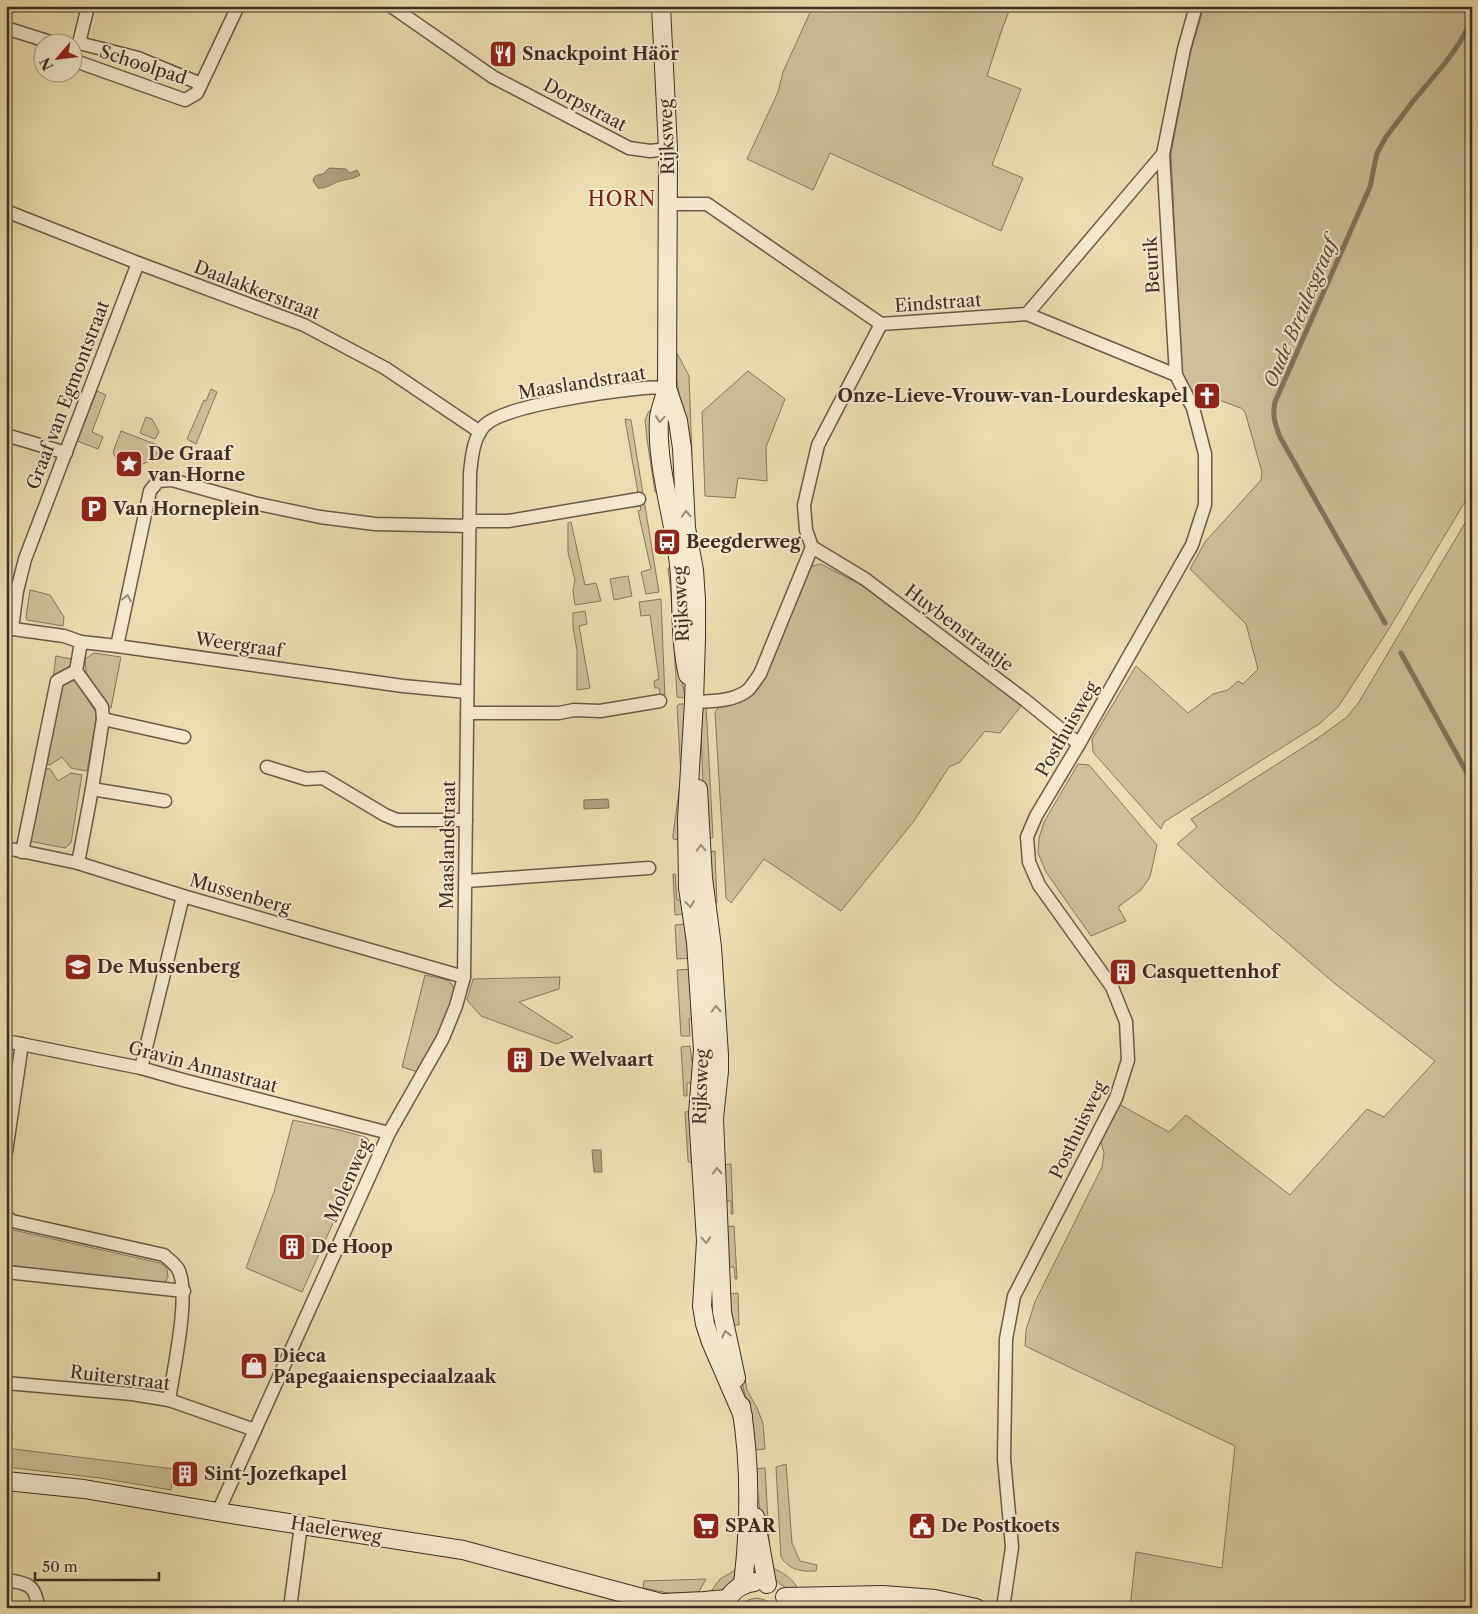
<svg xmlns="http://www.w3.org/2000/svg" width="1478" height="1614" font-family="'Libre Caslon Text',serif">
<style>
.green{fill:#cebf98;stroke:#85765e}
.water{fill:#b0a280;stroke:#82745b}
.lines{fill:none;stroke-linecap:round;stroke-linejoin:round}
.stream{stroke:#82745b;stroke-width:5}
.street-casing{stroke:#685a47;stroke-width:15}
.secondary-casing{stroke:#3c2e24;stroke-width:20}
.street{stroke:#f3e9cc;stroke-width:12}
.secondary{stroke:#f3e9cc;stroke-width:18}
.oneway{stroke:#988c78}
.labels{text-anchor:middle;stroke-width:4;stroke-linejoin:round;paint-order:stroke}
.poi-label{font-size:18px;font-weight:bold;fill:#3c2e24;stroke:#f3e9cc;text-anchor:start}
.street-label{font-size:18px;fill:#3c2e24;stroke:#f3e9cc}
.water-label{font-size:19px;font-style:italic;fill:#594b3b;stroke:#f3e9cc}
.quarter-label{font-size:20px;letter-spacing:1px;fill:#7a1f14;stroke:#f3e9cc}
</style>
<rect width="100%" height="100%" fill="#ecddb0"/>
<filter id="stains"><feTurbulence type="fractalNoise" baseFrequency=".004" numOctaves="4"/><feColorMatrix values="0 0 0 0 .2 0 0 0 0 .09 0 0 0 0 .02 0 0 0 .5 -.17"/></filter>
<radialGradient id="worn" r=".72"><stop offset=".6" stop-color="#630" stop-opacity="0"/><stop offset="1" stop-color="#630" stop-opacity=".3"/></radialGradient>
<g class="green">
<path d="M813,6H1011L1001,32L987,76L1021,89L992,165L1023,178L1001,231L830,153L813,190L747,159L778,92L783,72Z"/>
<path d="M1204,6H1472V490L1387,632L1338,707L1319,724L1164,822L1161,829L1093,752L1092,739L1136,666L1188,713L1213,694L1228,690L1238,681L1243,684L1258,669L1246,624L1190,569L1205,542L1261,480L1262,472L1245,412L1241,408L1188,389L1181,370L1171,153L1190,54Z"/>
<path d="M677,353L689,376L692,456H688L677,380Z"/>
<path d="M748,371L785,399L766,447L767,481L738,478L735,498L705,496L702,412Z"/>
<path d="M211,389L217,392L196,444L187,439L204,400L206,401Z"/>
<path d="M97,391L106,395L92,432L103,437L98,449L77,441Z"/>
<path d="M649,411H651L653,416L661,491L655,492L647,439L645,420Z"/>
<path d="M146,417L152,419L159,432L155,439L140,433Z"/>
<path d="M625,419L631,420L659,592L646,594L641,572L651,569L638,511L641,510Z"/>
<path d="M121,431L160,446L153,462L150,461L122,473L113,452Z"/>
<path d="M1472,511V1608H1130L1136,1552L1222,1568L1235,1446L1025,1346L1026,1330L1035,1302L1102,1167L1104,1153L1101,1141L1119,1104L1169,1132L1186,1115L1290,1195L1367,1109L1384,1117L1435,1061L1334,983L1222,886L1177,844L1197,827L1191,819L1318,738L1347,717L1359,702Z"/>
<path d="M571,522L585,585L596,583L601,601L575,605L573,591L575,580L568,552V523Z"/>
<path d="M821,564L861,585L948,649L1021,706L1000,733L985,731L960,762L949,767L914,821L841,911L764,859L731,903L726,898L715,712L720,706L750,692L806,574L812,566Z"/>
<path d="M675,567L681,674L685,698L677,697L671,593L668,568Z"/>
<path d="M628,576L632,596L614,600L610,579Z"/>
<path d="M30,590L50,595L64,617L63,626L27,620L26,617Z"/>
<path d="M661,599L665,699H661L659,688H655L654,681L659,679L650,615L641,616L639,602Z"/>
<path d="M585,611L587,624L579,626L590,688L577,690V650L573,627V613Z"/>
<path d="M94,653L121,657L111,708L108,707L86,672L85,659Z"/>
<path d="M56,656L71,659L70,668L53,678Z"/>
<path d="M73,677L97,714L87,771L71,768L62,757L50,765L43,763L45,751L50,748L62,682Z"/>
<path d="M700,703L706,705L713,837L712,838L705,839Z"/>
<path d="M679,704H685V776L681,840L673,839V835L681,776L677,706Z"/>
<path d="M1078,764L1089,765L1157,845L1150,877L1141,890L1118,907L1126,921L1091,936L1046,872L1038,853L1039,838L1044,822Z"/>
<path d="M41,768L50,769L58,781L71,773L82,775L71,843L65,848L29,841Z"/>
<path d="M715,851L717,903H711L706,852Z"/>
<path d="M673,874H675L677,900H684L686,914L675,915Z"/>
<path d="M686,924L693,958L677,959L675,925Z"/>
<path d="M694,969L697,1019H689L690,1036H681L677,970Z"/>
<path d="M425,975C432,977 446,978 451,983C464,996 426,1058 418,1072L402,1067Z"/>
<path d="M560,977L559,989L519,1002L573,1037L557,1044L481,1016L467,1000L473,979Z"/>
<path d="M690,1046L692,1062L698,1063L695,1083H687V1096H684L681,1047Z"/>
<path d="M694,1111L696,1167L688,1161L685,1112Z"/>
<path d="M293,1120L340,1130L365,1137L368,1139L369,1143L302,1292L246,1268L274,1192Z"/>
<path d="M731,1164L733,1214H731V1201H723L721,1165Z"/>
<path d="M6,1226L13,1230L160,1263L167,1269L168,1277L165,1283L160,1284L155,1282L6,1265Z"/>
<path d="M734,1226L737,1279H735L734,1267H727L725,1227Z"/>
<path d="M738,1293L739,1325H729L726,1294Z"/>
<path d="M742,1362L747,1390L757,1408L763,1423L765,1449L755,1450L747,1404L738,1365Z"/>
<path d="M6,1448L174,1469L171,1490L100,1478L6,1467Z"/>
<path d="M786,1464L792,1543L800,1561L817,1565L816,1571C802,1572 789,1570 781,1557L776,1467Z"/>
<path d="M765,1468L770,1556H765L755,1469Z"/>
<path d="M769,1567C783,1571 794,1580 800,1592C785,1590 774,1582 769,1567Z"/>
<path d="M739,1568C735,1584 725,1593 709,1594L720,1579Z"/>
<path d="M706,1579L697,1595L668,1593L643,1588L644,1581Z"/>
<path d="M757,1598C765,1599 769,1602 773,1608H739C744,1601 749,1599 757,1598Z"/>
</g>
<g class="water">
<path d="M329,168L346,169L350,173L357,170L360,175C352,180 345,179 337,182C330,185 325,189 318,188L313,181C314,175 317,175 323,174Z"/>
<path d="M608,799L609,808L584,809V800Z"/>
<path d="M592,1150H601L602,1172H594Z"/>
</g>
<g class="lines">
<g class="stream">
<path d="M1385,623L1280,437C1275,424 1272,416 1275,402L1370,187L1377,153L1386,137L1414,100L1446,62L1460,42L1472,20"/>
<path d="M1401,653L1472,782"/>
</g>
<g class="street-casing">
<g id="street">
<path d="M391,6L493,77L629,148L650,151L668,149"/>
<path d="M6,28L50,42"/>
<path d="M79,43L88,6"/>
<path d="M72,49L79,43L138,58L201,84"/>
<path d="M72,52L78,62L185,100L197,93L238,6"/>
<path d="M669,204H707L881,324L1027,314L1176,375"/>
<path d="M6,211L138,263L304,325L385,368L480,432"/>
<path d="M1027,314L1163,154"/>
<path d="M881,324L818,445L804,505L806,530L812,547L865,579L1025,700L1079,744"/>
<path d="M6,435L66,453"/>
<path d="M469,521H508L639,499"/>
<path d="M6,628L64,636L81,642L117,646L403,686L467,692"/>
<path d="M12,628L17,591L25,559L138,263"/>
<path d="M117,646L150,491L158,481L172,480L254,503L320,517L375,524L470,526"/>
<path d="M694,702C712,701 733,702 748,690C752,686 756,679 760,674L812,547"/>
<path d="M467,713H559L574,710L600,711L660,701"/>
<path d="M103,719L184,737"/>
<path d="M267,767L306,779L323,778L385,815L397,820H466"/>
<path d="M92,789L165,801"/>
<path d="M6,848L78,863L183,896L464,977"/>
<path d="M22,852L57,681L76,671"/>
<path d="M78,863L92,789L103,719L102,707L76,671L81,642"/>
<path d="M466,881L649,868"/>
<path d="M6,1041L141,1068L183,1080L389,1133"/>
<path d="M141,1068L183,896"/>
<path d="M6,1152L22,1044"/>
<path d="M6,1216L12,1221L164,1255C168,1259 175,1264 178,1269C191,1292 173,1372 169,1400"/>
<path d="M6,1272L184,1291"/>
<path d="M6,1383L132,1394L169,1400L255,1430"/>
<path d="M218,1512L389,1133L443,1038L456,1006L464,977L470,473C472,456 473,439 484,426C503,405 613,391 644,388C652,387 660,388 667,388"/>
<path d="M6,1580C28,1583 36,1585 38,1608"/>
<path d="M290,1608L301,1525"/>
<path d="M1003,1608L1012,1547L1004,1459L1006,1339L1014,1296L1116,1098L1128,1060L1126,1022L1112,987L1039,885L1029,862L1027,837L1036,816L1079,744L1192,545L1205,505V454L1193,408L1176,375L1163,154L1184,49L1196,6"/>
</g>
</g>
<g class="secondary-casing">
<g id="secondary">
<path d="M661,6L668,149L667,388C665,398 660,408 659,418C656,466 674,517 679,565C683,602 679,638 688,675"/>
<path d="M667,388L678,421L682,448L686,528L694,570L696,600V639L694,702L687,819L688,888L696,942L702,1035L703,1050L698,1114L706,1241L702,1306L705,1324L711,1342L743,1416"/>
<path d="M698,789L703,878L712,947L719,1055V1071L714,1118L722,1312L736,1378"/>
<path d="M741,1406C751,1465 750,1525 743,1585"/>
<path d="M6,1481L84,1489L218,1512L463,1550L661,1603L674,1608"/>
<path d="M755,1517L767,1584"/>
<path d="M785,1597L883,1595L935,1599L976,1608"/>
<path d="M663,1603L704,1601L727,1599"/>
<path d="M724,1608C728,1594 739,1584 754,1582"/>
</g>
</g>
<use href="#street" class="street"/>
<use href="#secondary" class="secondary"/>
</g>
<defs><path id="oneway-chevron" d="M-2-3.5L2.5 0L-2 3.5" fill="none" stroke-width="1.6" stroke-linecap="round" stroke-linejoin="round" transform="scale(1.25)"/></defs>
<g class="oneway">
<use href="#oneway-chevron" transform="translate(660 419) rotate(95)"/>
<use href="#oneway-chevron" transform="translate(686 514) rotate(-93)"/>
<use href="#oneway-chevron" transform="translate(127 598) rotate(-78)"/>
<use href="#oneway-chevron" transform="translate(701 848) rotate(-93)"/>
<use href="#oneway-chevron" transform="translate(690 904) rotate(83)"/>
<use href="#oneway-chevron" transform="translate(716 1009) rotate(-93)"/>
<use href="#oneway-chevron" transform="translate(717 1171) rotate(-93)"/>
<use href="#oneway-chevron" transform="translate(706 1240) rotate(88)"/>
<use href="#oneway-chevron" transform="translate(726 1334) rotate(-102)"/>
</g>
<defs>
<g id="restaurant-square" transform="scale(1.4375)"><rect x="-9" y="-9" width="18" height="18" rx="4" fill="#8f2418" stroke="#f3e9cc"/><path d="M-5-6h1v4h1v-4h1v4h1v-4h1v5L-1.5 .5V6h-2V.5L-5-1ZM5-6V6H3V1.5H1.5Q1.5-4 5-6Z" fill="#fff"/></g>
<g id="church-square" transform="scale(1.4375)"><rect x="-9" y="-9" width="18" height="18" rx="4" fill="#8f2418" stroke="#f3e9cc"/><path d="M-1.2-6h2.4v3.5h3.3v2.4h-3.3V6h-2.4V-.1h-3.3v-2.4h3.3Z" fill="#fff"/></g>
<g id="sight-square" transform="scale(1.4375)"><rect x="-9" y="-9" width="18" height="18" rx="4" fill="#8f2418" stroke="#f3e9cc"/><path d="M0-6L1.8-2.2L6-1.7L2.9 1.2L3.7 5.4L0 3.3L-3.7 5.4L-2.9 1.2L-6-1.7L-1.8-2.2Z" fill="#fff"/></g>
<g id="parking-square" transform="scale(1.4375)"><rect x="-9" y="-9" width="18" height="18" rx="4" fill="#8f2418" stroke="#f3e9cc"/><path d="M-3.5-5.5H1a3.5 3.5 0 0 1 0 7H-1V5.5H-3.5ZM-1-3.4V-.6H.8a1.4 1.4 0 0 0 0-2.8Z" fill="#fff"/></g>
<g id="bus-square" transform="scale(1.4375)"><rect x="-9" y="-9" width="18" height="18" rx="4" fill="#8f2418" stroke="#f3e9cc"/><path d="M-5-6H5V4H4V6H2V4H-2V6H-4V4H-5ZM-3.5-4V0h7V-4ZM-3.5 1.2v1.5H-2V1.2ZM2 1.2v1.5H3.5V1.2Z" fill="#fff"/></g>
<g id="school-square" transform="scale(1.4375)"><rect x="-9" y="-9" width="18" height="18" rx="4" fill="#8f2418" stroke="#f3e9cc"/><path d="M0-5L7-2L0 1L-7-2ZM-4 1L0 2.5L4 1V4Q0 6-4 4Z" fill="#fff"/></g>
<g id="building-square" transform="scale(1.4375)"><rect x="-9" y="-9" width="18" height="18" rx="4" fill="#8f2418" stroke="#f3e9cc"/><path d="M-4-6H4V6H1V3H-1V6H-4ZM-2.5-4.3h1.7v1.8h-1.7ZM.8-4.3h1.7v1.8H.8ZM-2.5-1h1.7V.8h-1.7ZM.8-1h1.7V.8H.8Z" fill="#fff"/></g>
<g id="shop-square" transform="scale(1.4375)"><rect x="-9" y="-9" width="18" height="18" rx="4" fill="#8f2418" stroke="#f3e9cc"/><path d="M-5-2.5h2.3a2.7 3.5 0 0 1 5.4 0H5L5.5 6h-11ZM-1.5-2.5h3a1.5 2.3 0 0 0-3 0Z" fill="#fff"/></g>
<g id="supermarket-square" transform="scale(1.4375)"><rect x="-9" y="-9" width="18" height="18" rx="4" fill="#8f2418" stroke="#f3e9cc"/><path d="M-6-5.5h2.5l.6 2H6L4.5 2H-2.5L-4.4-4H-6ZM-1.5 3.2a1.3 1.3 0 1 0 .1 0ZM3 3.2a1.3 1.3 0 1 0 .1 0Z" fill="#fff"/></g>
<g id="civic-square" transform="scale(1.4375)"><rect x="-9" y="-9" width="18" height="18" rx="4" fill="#8f2418" stroke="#f3e9cc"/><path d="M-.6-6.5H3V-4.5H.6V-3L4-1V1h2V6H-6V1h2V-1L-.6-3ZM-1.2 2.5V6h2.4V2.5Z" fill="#fff"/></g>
</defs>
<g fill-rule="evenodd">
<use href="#restaurant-square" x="503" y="54"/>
<use href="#church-square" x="1207" y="396"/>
<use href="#sight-square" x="129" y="464"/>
<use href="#parking-square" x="94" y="509"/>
<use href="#bus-square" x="667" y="542"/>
<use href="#school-square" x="78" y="967"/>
<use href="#building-square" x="1123" y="972"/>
<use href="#building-square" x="520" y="1060"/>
<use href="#building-square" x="292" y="1247"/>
<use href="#shop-square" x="254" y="1366"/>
<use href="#building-square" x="185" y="1474"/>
<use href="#supermarket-square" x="706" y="1526"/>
<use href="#civic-square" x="922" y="1526"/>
</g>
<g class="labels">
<g class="poi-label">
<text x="522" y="60">Snackpoint Häör</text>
<text x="1188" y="402" text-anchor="end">Onze-Lieve-Vrouw-van-Lourdeskapel</text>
<text x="148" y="460">De Graaf<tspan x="148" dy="21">van Horne</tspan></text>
<text x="113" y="515">Van Horneplein</text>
<text x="686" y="548">Beegderweg</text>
<text x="97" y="973">De Mussenberg</text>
<text x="1142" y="978">Casquettenhof</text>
<text x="539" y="1066">De Welvaart</text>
<text x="311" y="1253">De Hoop</text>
<text x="273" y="1362">Dieca<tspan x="273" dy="21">Papegaaienspeciaalzaak</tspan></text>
<text x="204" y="1480">Sint-Jozefkapel</text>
<text x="725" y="1532">SPAR</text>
<text x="941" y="1532">De Postkoets</text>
</g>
<g class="street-label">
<text transform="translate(143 65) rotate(18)" y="6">Schoolpad</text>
<text transform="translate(585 105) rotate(28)" y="6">Dorpstraat</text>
<text transform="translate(667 137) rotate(-92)" y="6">Rijksweg</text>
<text transform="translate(1152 265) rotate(-93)" y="6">Beurik</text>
<text transform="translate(257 290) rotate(21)" y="6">Daalakkerstraat</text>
<text transform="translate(938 303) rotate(-4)" y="6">Eindstraat</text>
<text transform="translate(582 383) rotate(-9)" y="6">Maaslandstraat</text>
<text transform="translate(68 395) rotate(-69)" y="6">Graaf van Egmontstraat</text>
<text transform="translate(681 604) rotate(-93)" y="6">Rijksweg</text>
<text transform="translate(959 628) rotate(37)" y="6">Huybenstraatje</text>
<text transform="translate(239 645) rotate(8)" y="6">Weergraaf</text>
<text transform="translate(1067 729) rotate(-60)" y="6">Posthuisweg</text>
<text transform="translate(448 845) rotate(-89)" y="6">Maaslandstraat</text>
<text transform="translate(240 894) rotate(16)" y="6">Mussenberg</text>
<text transform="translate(203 1067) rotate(15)" y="6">Gravin Annastraat</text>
<text transform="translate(701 1087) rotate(-88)" y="6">Rijksweg</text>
<text transform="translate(1078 1130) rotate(-64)" y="6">Posthuisweg</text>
<text transform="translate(348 1181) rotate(-66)" y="6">Molenweg</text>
<text transform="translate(120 1378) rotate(7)" y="6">Ruiterstraat</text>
<text transform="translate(336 1530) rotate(9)" y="6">Haelerweg</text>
</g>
<g class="water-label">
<text transform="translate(1300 313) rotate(-67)" y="7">Oude Breulesgraaf</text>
</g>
<g class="quarter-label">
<text x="622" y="206">HORN</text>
</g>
</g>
<rect width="1478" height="1614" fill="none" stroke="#ecddb0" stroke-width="25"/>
<rect x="8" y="8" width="1463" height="1599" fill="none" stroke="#3c2e24" stroke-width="2.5"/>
<rect x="12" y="12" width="1453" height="1589" fill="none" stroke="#3c2e24"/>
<g transform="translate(58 58) rotate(242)"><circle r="24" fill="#f3e9cc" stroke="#aa9e89"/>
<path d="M0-4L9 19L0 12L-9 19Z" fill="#8f2418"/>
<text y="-8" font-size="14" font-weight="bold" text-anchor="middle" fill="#3c2e24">N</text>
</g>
<path d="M35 1572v8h124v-8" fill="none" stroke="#3c2e24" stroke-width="2.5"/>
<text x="42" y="1572" font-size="15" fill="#3c2e24" stroke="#f3e9cc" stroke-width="4" paint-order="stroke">50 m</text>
<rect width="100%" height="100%" filter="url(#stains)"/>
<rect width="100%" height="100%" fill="url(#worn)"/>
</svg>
